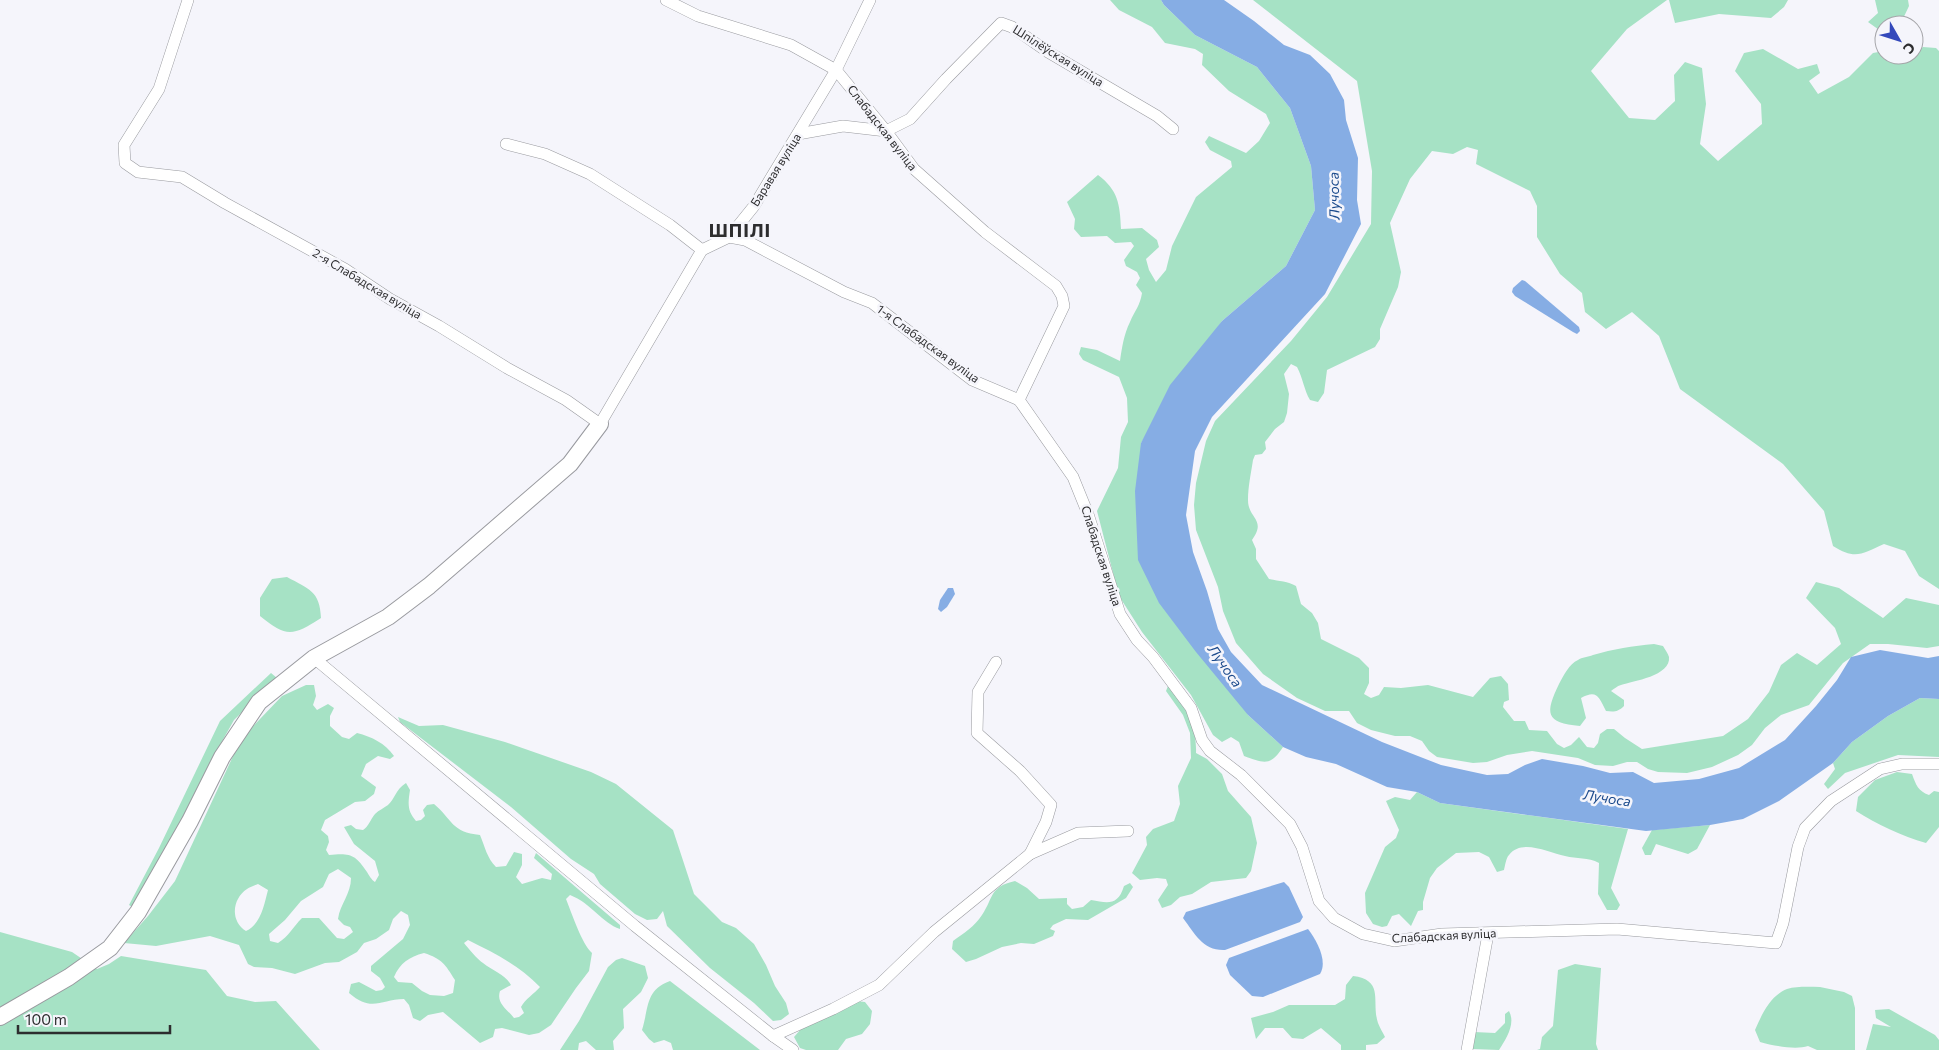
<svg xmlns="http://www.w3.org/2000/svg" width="1939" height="1050" font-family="Commissioner,sans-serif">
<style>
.green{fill:#a6e2c5;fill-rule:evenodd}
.water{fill:#86ade4}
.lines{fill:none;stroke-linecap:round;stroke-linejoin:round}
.street-casing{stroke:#999a9f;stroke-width:12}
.secondary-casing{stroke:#999a9f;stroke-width:18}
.street{stroke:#fff;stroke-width:11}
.secondary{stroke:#fff;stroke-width:16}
.labels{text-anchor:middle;stroke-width:5;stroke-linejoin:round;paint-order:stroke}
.street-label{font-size:12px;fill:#2d2d2f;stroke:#f5f5fb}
.water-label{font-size:14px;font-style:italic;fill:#1b4a8c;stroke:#f5f5fb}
.district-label{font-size:18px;font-weight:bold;letter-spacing:1px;fill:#2d2d2f;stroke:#f5f5fb}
</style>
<rect width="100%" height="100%" fill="#f5f5fb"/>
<g class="green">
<path d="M1110,0H1161L1164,5L1195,35L1257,67L1290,108L1311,166L1315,210L1286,266L1222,321L1141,443L1248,715L1283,747C1270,767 1264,763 1244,756L1239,742L1231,737L1222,742L1213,735L1191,695L1142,632L1119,596L1097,511L1118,468L1121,437L1128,422L1127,398L1119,377L1083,360L1079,354L1081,347L1097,350L1120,361C1122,347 1124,334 1130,322C1135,310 1140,306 1142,293L1136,285L1140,278L1137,272L1126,266L1124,260L1134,246L1131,242L1115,243L1107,236L1081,237L1074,229L1075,219L1067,202L1098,175C1118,190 1120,204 1121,229L1142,228L1157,240L1159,247L1146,259L1149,270L1156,282L1166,270L1172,246L1196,197L1232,167L1231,161L1210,150L1205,142L1209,136L1246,153L1259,141L1270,123L1266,114L1229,91L1202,65L1203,54L1195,49L1165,43L1152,27L1119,10Z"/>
<path d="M1253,0H1667L1627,29L1591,71L1629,118L1655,120L1675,101L1674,75L1685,62L1702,68L1706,104L1700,144L1718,161L1762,124L1761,104L1735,71L1744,53L1763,49L1798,69L1817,64L1820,73L1809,81L1818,94L1849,77L1873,53L1884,51V55H1900L1907,63L1923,47L1936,48L1939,51V589L1919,576L1905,551L1884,544C1862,554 1855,560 1833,546L1824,511L1783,464L1680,389L1659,336L1632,312L1606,329L1585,312L1582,293L1560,274L1537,237V206L1530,191L1476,164L1478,150L1467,147L1453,154L1432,151L1410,179L1390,223L1401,272L1398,287L1380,329V339L1375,347L1327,370L1324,393L1318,402L1310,400C1304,390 1303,378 1297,367L1291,364L1284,374L1289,394L1287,413L1284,422L1275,429L1265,442L1266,449L1262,454L1255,455L1253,460C1251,473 1248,487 1248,500C1248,519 1267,519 1252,540L1256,549V559L1269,579C1278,581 1288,581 1296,586L1301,604L1312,613L1318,623L1321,639L1359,658L1369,668V683L1364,694L1371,698L1379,695L1384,687L1401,688L1428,685L1473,697L1490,678L1501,676L1508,684L1509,700L1504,702L1503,707L1514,721H1525L1529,730L1547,731L1557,744L1564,748L1571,745L1579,737L1587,747L1594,748L1598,743L1600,734L1607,729H1614L1625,738L1642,749L1723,736L1748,719L1769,692L1781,665L1797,653L1817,665L1841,644L1835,628L1806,598L1816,582L1839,588L1883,618L1906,598L1939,605V646L1927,648L1888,644H1870L1843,663L1809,705L1781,715L1765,728L1752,745L1738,755L1712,767L1687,773L1658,772L1648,769L1637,762H1627L1613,766L1595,765L1578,758L1532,751L1507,755L1487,762L1473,763L1437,757L1429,751L1422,741L1410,736H1395L1371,730L1357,723L1349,711H1325L1297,698L1263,674L1236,643L1223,611L1218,587L1196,530L1194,505L1196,483L1206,441L1215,421L1291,341L1327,297L1371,224L1372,171L1357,81Z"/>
<path d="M1669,0H1788L1784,7L1771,18L1719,14L1675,23Z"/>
<path d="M1875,0H1908L1909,6L1900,25H1884V32H1882L1868,22L1878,13Z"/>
<path d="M287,577C309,589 320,591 321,618C292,637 286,637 260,616V598L272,579Z"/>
<path d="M1654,644L1663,646C1665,650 1668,653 1669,657C1671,676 1633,681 1621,685C1617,686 1614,689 1611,691L1624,700V706C1618,712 1614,712 1606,711C1599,697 1597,689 1581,698L1586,718L1580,726C1545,723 1545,713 1559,684C1564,675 1569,664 1578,660C1582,657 1588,657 1593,655C1613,649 1633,646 1654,644Z"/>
<path d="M271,673L277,678L234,720L211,761L159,867L134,908L129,905L159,848L220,721Z"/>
<path d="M306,685H314L316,696L313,705L317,710L328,704L334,708L330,716V726L342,737L349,739L357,733C372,737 385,743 394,756L390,759L378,756L366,764L361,776L376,787L374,794L365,801L355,802L325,820L321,830L328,836L329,842L326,850L329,855C350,853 355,854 367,872C370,877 371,879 375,882L379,875L375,861L354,844L344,827L351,825L356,829L363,830C369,826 370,820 375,814C379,810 384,808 388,805C395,799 395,790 406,783L410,790C408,803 407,811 416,821L421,820L425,816L423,810L427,805L434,804C453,820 451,832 480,835C485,847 487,858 496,867L506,866L514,852L522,854V865L516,877L522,884L542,878L551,880L552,874L534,858L536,853L620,925V929C602,923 591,903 570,895L566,899C572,914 582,944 592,953L589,971L576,988L551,1025L539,1033L529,1035L502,1028L495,1029L493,1037L480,1043L443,1012L428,1015L420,1021L413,1018L409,1005L404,999C381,999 372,1013 349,993L351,984L359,982L376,991L382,990L385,987L380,978L371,971V966L403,939L410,925L408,915L401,911L393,919L389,930L376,939L364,943L357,952L339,962L325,963L295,974L272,968L254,967L248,964L239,945L210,936L156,946L124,943L148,916L175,881L241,739L282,696ZM338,869L351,878C351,894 340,904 338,919L344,925L350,927L353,932L344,939L337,938L319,918H302C293,927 289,936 278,943L270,941L269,934L285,920L301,901L323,887L329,874ZM258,884L268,890C264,905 261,924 246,931C230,921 232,899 247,889C250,887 255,885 258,884ZM468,940C494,953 519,965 540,987C534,994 525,999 521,1007L524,1013L519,1017L514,1018C507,1009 496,1003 500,991L511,985C505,974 493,971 483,963C478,960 468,948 464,943ZM424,953C442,959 445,964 455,980L453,993L444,996L430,995L422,991L412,983L398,982L394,977C400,963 409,957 424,953Z"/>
<path d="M1168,686C1187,702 1197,729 1196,753L1207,759L1222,774L1228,791L1251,817L1257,843L1251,871L1246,878L1211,882L1192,894L1180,897L1171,905L1162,908L1158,900L1168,885L1166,879L1157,878L1140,880L1132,873L1147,845L1146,837L1153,829L1174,821L1180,804L1178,786L1191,758L1190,733L1183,715L1166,691Z"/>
<path d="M1920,698L1939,699V757L1898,755L1845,773L1828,789L1824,784L1835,769L1833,763L1852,742L1888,716Z"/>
<path d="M398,717L419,726L443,725L505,742L591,772L616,784L673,830L694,894L722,922L736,928L754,944L766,965L775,986L786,1003L789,1014L781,1020L773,1021L754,1003L710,968L667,926L663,911L657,919L647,920L635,914L600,884L594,874L571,859L511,807L400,722Z"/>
<path d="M1897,772L1912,774C1916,785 1918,791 1929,795L1934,791L1939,792V827L1926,843C1902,836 1876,824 1856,811L1858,797L1875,780Z"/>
<path d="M1417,792L1440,803L1628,829L1611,888L1620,905L1617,910H1607L1598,894L1599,863C1588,857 1577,859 1565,856C1549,853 1522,838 1509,855C1506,858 1505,866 1504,870L1497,872L1489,857L1479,852L1456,853L1437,868L1430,878L1423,902V910L1418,911L1411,926L1399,914L1392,916L1387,926L1382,927L1373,924L1366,913L1365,893L1385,847L1396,838L1399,830L1386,801L1395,797L1410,800Z"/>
<path d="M1710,825L1697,849L1688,854L1656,844L1651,855H1645L1642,848L1652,830Z"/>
<path d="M1015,881L1027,888L1039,899L1067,898V904L1072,909L1083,907L1091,900C1108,903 1118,906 1124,886L1130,883L1133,887L1126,898L1088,920L1066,919L1053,925L1050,929L1055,931L1053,936L1034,944L1021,943L1002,947L976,959L966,962L952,949L953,941C964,933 974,927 982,915C994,897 989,887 1015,881Z"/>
<path d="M0,932L72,952L97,969L109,964L121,956L206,970L227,996L255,1002L276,1001L320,1050H0Z"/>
<path d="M622,958L645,966L648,978L641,992L623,1009L624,1028L613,1041L614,1050H596L586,1041L579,1043L578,1050H560L579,1021L608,967L616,960Z"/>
<path d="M1575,964L1601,968L1596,1044L1598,1050H1537L1540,1049L1542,1037L1553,1026L1558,970Z"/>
<path d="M1353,976C1385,980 1371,1002 1378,1023C1380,1028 1383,1033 1385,1037L1377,1044L1366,1045V1050H1341V1045L1321,1028L1303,1039L1292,1038L1283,1028H1265L1256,1039L1251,1018L1273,1012L1289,1005H1335L1345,999L1346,985Z"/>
<path d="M670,981L760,1050H673L671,1043L664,1040L654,1043L649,1039L642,1030C649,1008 645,990 670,981Z"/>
<path d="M1820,987L1844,992L1852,996L1855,1008V1050H1817L1808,1046C1796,1050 1774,1046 1760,1042L1755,1030C1762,1014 1770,996 1787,989C1797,986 1810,987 1820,987Z"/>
<path d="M856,1001L865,1002L872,1011L870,1024L862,1034L846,1039L838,1050H806L800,1048L794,1037L801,1029Z"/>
<path d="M1889,1009L1935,1035L1939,1040V1050H1866L1873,1024L1891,1027L1876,1018L1875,1010Z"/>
<path d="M1509,1011C1516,1024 1506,1039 1499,1050L1473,1049L1474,1032L1495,1033L1505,1023V1014Z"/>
</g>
<g class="water">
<path d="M1161,0H1224L1254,21L1284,45L1310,55L1330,74L1344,100L1346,120L1358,158L1357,200L1361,224L1325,294L1212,417L1195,451L1186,515L1193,552L1207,591L1218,629L1231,652L1262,685L1382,742L1441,765L1487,775L1508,774L1525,765L1542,759L1583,766L1610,773L1633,772L1654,783L1699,779L1739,768L1785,740L1816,706L1837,680L1851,657L1880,650L1928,658L1939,656V699L1920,698L1888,716L1852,742L1833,763L1779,801L1743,819L1710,825L1646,831L1440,803L1417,792L1387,787L1336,764L1306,757L1283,747L1248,715L1196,652L1159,603L1138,560L1135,491L1141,443L1170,385L1222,321L1286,266L1315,210L1311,166L1290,108L1257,67L1195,35L1164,5Z"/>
<path d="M1522,280L1525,281L1579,327L1580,331L1577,334L1573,332L1515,296L1512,292L1513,288Z"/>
<path d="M948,588H953L955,594L947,607L941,612L938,609L940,600Z"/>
<path d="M1284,882L1289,887L1303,917L1300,922L1225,950C1203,951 1195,934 1183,918L1186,912Z"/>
<path d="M1308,929C1317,941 1328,961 1320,974L1263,997L1252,996L1230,975L1226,965L1229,958Z"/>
</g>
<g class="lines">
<g class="street-casing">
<g id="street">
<path d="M188,0L159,89L124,145L125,163L138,172L182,177L225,203L345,269L390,299L439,326L507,368L566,400L600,424L702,250L729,237L754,206L836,70L870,0"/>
<path d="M666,0L698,16L791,45L836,70L886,131L914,169L985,232L1056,286L1062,296L1064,306L1019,400L1073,477L1088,514L1120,614L1137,640L1153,657L1191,708L1202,740L1210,751L1241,775L1290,824L1302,847L1319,901L1334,918L1363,934L1394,941L1442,934L1617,929L1776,943L1783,923L1798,847L1805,828L1831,801L1880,769L1902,764H1939"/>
<path d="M798,134L843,126L886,131L910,119L946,79L1001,23L1012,27L1048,52L1157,116L1173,129"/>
<path d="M506,144L545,154L590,174L670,225L702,250"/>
<path d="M729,237L745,240L844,292L872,303L972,380L1019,400"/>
<path d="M314,658L635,926L773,1036L793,1050"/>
<path d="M996,662L978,692L977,733L1020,771L1051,805L1046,822L1030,854L1078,833L1128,831"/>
<path d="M773,1036L833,1009L879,985L934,932L1030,854"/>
<path d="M1467,1050L1488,934"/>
</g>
</g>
<g class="secondary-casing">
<path id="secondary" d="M0,1017L69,977L110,948L138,912L190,821L222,757L259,702L314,658L388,617L429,586L570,464L600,424"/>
</g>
<use href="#street" class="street"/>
<use href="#secondary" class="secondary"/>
</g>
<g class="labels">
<g class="street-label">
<text transform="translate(1058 56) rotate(32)" y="4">Шпілёўская вуліца</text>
<text transform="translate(882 128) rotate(52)" y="4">Слабадская вуліца</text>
<text transform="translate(776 170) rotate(-58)" y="4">Баравая вуліца</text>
<text transform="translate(367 284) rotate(31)" y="4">2-я Слабадская вуліца</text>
<text transform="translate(928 344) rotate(36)" y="4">1-я Слабадская вуліца</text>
<text transform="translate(1101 556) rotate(72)" y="4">Слабадская вуліца</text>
<text transform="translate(1444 936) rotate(-3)" y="4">Слабадская вуліца</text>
</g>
<g class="water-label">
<text transform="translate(1334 196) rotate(-91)" y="5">Лучоса</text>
<text transform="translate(1225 666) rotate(55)" y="5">Лучоса</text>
<text transform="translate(1607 798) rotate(9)" y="5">Лучоса</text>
</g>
<g class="district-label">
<text x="740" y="237">ШПІЛІ</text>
</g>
</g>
<g transform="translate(1899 40) rotate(129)"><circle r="24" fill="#f5f5fb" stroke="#a5a5a9"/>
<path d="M0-4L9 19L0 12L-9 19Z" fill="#3449bb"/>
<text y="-8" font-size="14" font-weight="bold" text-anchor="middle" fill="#2d2d2f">С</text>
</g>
<path d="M18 1025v8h152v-8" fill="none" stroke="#2d2d2f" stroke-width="2.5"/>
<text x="25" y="1025" font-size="15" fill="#2d2d2f" stroke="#f5f5fb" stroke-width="4" paint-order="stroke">100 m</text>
</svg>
